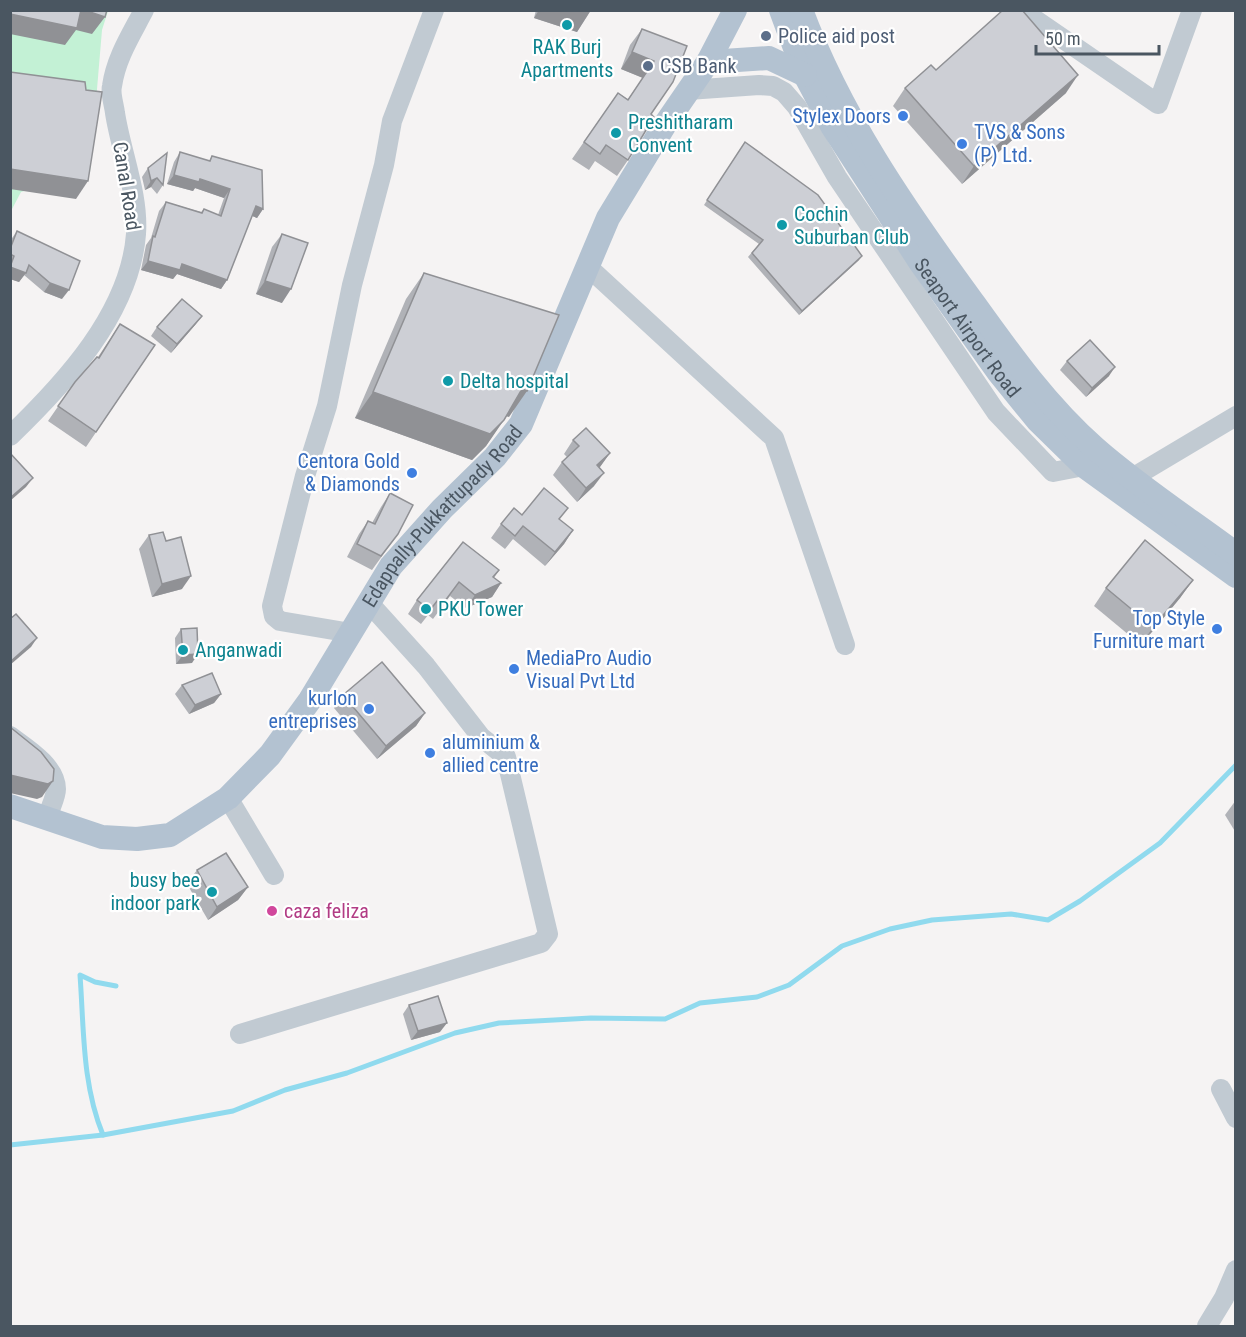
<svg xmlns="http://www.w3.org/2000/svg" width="1246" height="1337" font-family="'Roboto Condensed',sans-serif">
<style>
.green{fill:#c3f1d5}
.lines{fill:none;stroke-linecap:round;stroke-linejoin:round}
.stream{stroke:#90daee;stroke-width:5}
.minor{stroke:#c1cad2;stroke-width:20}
.major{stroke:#b3c2d1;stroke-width:24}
.wall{fill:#b0b2b7}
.shaded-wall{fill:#909195}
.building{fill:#cdcfd5;stroke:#909195;stroke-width:1.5}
.culture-dot{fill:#0f9aa8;stroke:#fff;stroke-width:2}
.service-dot{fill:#5c6f8a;stroke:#fff;stroke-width:2}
.shop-dot{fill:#3f7fe0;stroke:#fff;stroke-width:2}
.hotel-dot{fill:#d1479c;stroke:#fff;stroke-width:2}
.labels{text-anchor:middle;stroke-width:4.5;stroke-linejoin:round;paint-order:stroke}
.service-label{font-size:20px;fill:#4e5e75;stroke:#fff;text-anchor:start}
.culture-label{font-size:20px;fill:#0d838f;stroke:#fff;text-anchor:start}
.shop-label{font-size:20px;fill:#366cbe;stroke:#fff;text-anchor:end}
.street-label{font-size:20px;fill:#4a5661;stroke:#fff}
.hotel-label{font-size:20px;fill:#b23c85;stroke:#fff;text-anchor:start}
</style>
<rect width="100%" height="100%" fill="#f5f3f3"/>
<path class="green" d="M11,11H108L102,30L90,172L21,192L11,211Z"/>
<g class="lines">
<g class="stream">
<path d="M116,986L95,982L80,975C84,1029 82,1084 103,1135L233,1111L285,1090L347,1073L455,1033L499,1023L591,1018L665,1019L700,1003L757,997L789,985L842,946L890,929L932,920L1011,914L1048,920L1080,901L1160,843L1236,765"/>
<path d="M10,1145L103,1135"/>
</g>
<g class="minor">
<path d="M1021,10L1158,104L1192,10"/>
<path d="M688,90L759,85L773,86L784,92L797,107L837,177L996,412L1053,472L1084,466"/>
<path d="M587,266L774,438L845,645"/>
<path d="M10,436C65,383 130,313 136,234C139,195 121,152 115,113C114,104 110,94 112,86C116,58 131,35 144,10"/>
<path d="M1132,478L1236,416"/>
<path d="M351,633L280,621L274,616L272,606L305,476L327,406L352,285L384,165L392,121L434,10"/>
<path d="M10,736C26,748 56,766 56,789C56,797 50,808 48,816"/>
<path d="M228,798L274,875"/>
<path d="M240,1034L541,943L548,934L506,757L481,737L426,666L369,603"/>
<path d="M1221,1089L1236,1118"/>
<path d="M1207,1326L1224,1298L1236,1270"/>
</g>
<g class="major">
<path id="s1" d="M781,10L805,75L832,126L920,262L999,373L1038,421L1084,466L1236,576"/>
<path d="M801,10C840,115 904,208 970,298C1008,351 1046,405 1095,448C1138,486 1189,519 1236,554"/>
<path d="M708,62L769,58L805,75"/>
<path id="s2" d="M10,806L102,837L137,839L170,835L228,798L270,755L310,700L391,566L442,509L495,457L521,424L608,218L664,126L708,62L735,10"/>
</g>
</g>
<g class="wall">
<path d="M536,10H591L577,32L534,18Z"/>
<path d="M642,29L651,114L628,160L617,176L595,161L589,170L572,159L618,93L628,99L643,78L621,69L630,45Z"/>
<path d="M905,88L1066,93L962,184L893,106Z"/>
<path d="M745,142L859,260L799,315L748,257L759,244L704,205Z"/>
<path d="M180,152L209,161L212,156L263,209L257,218L252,216L227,280L221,289L177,274L173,279L141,270L146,245L151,238L159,211L166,202L201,212L204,209L218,215L224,198L195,188L193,191L167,184L174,162Z"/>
<path d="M148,168L163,185L157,194L151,187L145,190L142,177Z"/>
<path d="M17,231L62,299L44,292L24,275L19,282L10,279V241Z"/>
<path d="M282,234V303L256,294L272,247Z"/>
<path d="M424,273L509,417L506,416L486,446L472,460L355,418L406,299Z"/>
<path d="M202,316L195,325L171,353L151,336L157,327Z"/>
<path d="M120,324L155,345L86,447L48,421L75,382L98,357Z"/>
<path d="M1067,361L1109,376L1086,397L1060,370Z"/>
<path d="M573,440L610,453L599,468L594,486L577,502L553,475L562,462L567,457L564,454Z"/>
<path d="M390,493L398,534L372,570L347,557L359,534L368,521L372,523L381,507Z"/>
<path d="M522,515L560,520L573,530L564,544L545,566L513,539L505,549L491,538L501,524Z"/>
<path d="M149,535L182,589L152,597L139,549Z"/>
<path d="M463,542L499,570L494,578L501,583L492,597L466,608L450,596L433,619L428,615L421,624L408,614L417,600Z"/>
<path d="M1193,580L1180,598L1141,645L1094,606L1106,588Z"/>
<path d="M181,629L192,663L176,664L175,638Z"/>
<path d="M182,685L221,694L214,703L189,714L175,694Z"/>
<path d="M343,695L425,713L416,726L377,759L334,708Z"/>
<path d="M1236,800V833L1225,815Z"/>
<path d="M197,870L248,887L238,900L208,920L187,884Z"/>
<path d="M409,1005L440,1032L411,1040L403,1014Z"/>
</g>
<g class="shaded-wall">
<path d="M84,10L105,17L92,34L76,30L65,45L10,34V14Z"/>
<path d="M539,10H591L577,32L534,18Z"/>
<path d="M632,52L654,61L643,78L621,69Z"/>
<path d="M1078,75L1066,93L962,184L974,166Z"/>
<path d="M10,169L88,181L76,199L10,189Z"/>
<path d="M174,175L200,179L230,189L224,198L195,188L193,191L167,184Z"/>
<path d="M157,178L151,187L145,190L151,181Z"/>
<path d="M256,206L263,209L257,218L250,215Z"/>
<path d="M862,256L859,260L799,315L802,311Z"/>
<path d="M148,261L182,264L227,280L221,289L177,274L173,279L141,270Z"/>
<path d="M10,267L26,273L19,282L10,279Z"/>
<path d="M265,281L291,289L282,303L256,294Z"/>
<path d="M50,283L69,290L62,299L44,292Z"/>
<path d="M202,316L195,325L171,353L177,344Z"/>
<path d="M1115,367L1109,376L1086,397L1092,388Z"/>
<path d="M522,389L527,391L509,417L504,415Z"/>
<path d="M373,392L504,420L486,446L472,460L355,418Z"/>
<path d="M610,453L600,467L587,479L597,465Z"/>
<path d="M604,473L594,486L577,502L586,488Z"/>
<path d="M33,478L26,487L10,501V498Z"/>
<path d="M573,530L564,544L545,566L555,552Z"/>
<path d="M191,576L182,589L152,597L162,584Z"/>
<path d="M1193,580L1180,598L1141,645L1153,627Z"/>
<path d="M501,583L492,597L466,608L475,595Z"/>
<path d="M37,638L31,647L10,665V662Z"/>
<path d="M198,654L192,663L176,664L183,655Z"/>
<path d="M221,694L214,703L189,714L195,705Z"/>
<path d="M425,713L416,726L377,759L386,746Z"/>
<path d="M10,775L53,781L42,797L37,799L10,793Z"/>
<path d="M248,887L238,900L208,920L217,907Z"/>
<path d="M447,1023L440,1032L411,1040L418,1031Z"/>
</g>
<g class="building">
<path d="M10,10H81L77,28L10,14Z"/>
<path d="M84,10H107L105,17Z"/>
<path d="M1003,10H1022L1078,75L974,166L905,88L931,65L936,70Z"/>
<path d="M642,29L687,46L673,82L651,114L654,117L628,160L606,145L600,154L584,142L618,93L628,100L654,61L632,52Z"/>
<path d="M10,72L85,82L86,90L102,92L88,181L10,169Z"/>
<path d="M745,142L818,195L862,256L802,311L752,253L763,240L707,200Z"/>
<path d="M180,152L210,161L212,156L262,170L263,209L256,206L227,280L182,264L180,270L148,261L153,236L155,237L166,202L202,213L204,209L221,216L230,189L200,179L199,182L174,175Z"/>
<path d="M167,153L163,185L157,178L151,181L148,168Z"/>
<path d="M17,231L80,261L69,290L50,283L29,265L26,273L10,267L14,256L10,254V249Z"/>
<path d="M282,234L308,243L291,289L265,281Z"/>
<path d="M424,273L559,315L527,391L522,389L504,420L490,434L373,392Z"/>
<path d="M182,299L202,316L177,344L157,327Z"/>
<path d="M120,324L155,345L96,432L58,406L75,382L97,357L99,358Z"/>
<path d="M1090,340L1115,367L1092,388L1067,361Z"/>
<path d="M586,428L610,453L597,465L604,473L586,488L562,462L579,446L573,440Z"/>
<path d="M10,453L33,478L10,498Z"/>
<path d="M544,488L568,508L559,519L573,530L555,552L523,526L515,536L501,524L514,508L522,515Z"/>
<path d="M390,493L413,505L398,534L381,556L357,544L368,521L375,524Z"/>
<path d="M163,532L166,541L181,537L191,576L162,584L149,535Z"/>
<path d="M1145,540L1193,580L1153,627L1106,588Z"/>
<path d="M463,542L499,570L493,577L501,583L475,595L459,582L442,605L437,601L430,610L417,600Z"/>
<path d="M16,614L37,638L10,662V619Z"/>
<path d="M197,628L198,654L183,655L181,629Z"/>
<path d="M382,662L425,713L386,746L343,695Z"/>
<path d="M212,673L221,694L195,705L182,685Z"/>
<path d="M10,727L41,752L54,769L53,781L48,784L10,775Z"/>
<path d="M226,853L248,887L217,907L197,870Z"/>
<path d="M438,996L447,1023L418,1031L409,1005Z"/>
</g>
<g class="culture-dot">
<circle cx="567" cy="25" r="6"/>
<circle cx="616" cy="133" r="6"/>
<circle cx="782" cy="225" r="6"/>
<circle cx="448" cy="381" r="6"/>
<circle cx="426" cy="609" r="6"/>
<circle cx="183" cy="650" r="6"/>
<circle cx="212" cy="892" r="6"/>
</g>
<g class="service-dot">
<circle cx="766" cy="36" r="6"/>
<circle cx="648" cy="66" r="6"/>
</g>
<g class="shop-dot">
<circle cx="903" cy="116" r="6"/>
<circle cx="962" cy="144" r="6"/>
<circle cx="412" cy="473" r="6"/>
<circle cx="1217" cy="629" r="6"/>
<circle cx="514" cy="669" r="6"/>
<circle cx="369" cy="709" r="6"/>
<circle cx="430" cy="753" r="6"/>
</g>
<circle class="hotel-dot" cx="272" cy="911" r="6"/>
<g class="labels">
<g class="service-label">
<text x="778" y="43">Police aid post</text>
<text x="660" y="73">CSB Bank</text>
</g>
<g class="culture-label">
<text x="567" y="54" text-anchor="middle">RAK Burj<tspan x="567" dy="23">Apartments</tspan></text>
<text x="628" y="129">Preshitharam<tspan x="628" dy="23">Convent</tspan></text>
<text x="794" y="221">Cochin<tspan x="794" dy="23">Suburban Club</tspan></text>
<text x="460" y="388">Delta hospital</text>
<text x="438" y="616">PKU Tower</text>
<text x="195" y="657">Anganwadi</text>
<text x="200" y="887" text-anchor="end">busy bee<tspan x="200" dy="23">indoor park</tspan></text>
</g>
<g class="shop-label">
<text x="891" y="123">Stylex Doors</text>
<text x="974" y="139" text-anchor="start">TVS &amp; Sons<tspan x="974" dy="23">(P) Ltd.</tspan></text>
<text x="400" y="468">Centora Gold<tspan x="400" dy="23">&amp; Diamonds</tspan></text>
<text x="1205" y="625">Top Style<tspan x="1205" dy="23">Furniture mart</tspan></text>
<text x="526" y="665" text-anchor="start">MediaPro Audio<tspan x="526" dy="23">Visual Pvt Ltd</tspan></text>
<text x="357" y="705">kurlon<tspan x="357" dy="23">entreprises</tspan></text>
<text x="442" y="749" text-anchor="start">aluminium &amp;<tspan x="442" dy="23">allied centre</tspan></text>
</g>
<g class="street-label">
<text transform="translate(127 186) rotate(81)" y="7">Canal Road</text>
<text dy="7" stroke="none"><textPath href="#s1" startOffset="370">Seaport Airport Road</textPath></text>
<text dy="7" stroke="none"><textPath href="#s2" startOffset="590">Edappally-Pukkattupady Road</textPath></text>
</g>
<g class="hotel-label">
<text x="284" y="918">caza feliza</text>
</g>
</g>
<rect width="1246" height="1337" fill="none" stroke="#4a5661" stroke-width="24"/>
<path d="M1036 45v9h123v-9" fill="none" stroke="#4a5661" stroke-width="3"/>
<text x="1045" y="45" font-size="18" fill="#4a5661" stroke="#ffffff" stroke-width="4.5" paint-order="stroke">50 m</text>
</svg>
